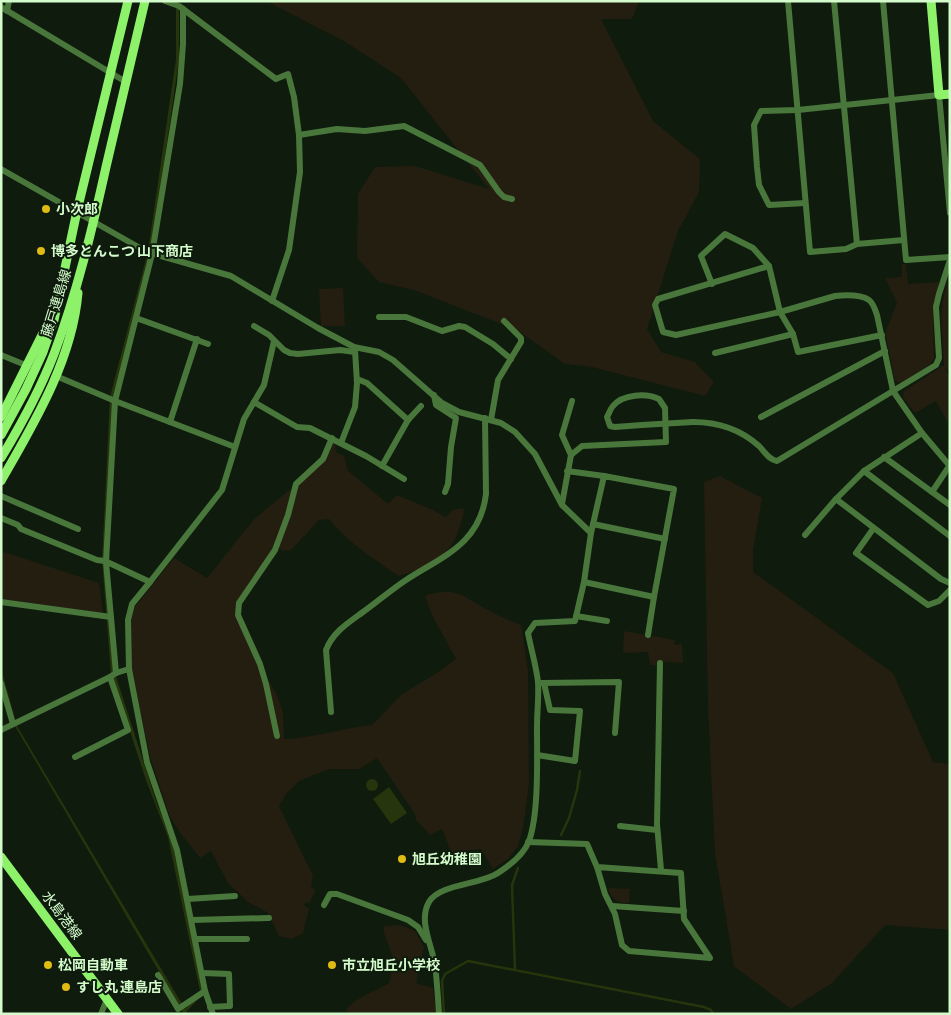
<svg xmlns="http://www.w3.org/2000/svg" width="951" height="1015" font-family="'Asap Condensed','Noto Sans JP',sans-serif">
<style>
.green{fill:#241e10}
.water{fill:#26350c}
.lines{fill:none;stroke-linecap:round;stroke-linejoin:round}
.stream{stroke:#26350c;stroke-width:2.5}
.street{stroke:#49763b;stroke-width:6}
.secondary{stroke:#8df26a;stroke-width:9}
.street-bridge{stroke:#49763b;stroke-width:6}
.poi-dot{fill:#dfbb13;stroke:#0e1b0d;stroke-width:2}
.labels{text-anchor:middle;stroke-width:4;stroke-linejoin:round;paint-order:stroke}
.poi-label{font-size:14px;font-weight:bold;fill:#d3fbcb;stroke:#0e1b0d;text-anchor:start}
.street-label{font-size:14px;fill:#d3fbcb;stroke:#0e1b0d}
</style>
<rect width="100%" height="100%" fill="#0e1b0d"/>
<g class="green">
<path d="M266,1H639L632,19H601L653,121L700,159L699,192L678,231L647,329L661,352L695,362L714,382L705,396L592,367L565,364L517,330L414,290L379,282L357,258L358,194L375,167L415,166L489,189L401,78L344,41Z"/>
<path d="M902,264H906L908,284L939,282L933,317L934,359L927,367L900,383L895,381L885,333L897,303L885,278L902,277Z"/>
<path d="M950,272V372L945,368L950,378V419L947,421L936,401L915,413L903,397L904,391L944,365L941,318L943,299Z"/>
<path d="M343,288L345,326H321L319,289Z"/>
<path d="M332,442L335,444L336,452L344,456L348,471L388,504L397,495L433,510L446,517L453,510L462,508L464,510C463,520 455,543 448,550C437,563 415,571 399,576C373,559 349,543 329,519L319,520L291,550L282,551L279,547L298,486Z"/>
<path d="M720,476L762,498L753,550V572L893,673L933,762L950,764V930L885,925L832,983L791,1009L734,966L715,853L708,707L704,482Z"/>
<path d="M293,487L286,514L273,551L237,603L258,664L276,693L283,712L284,739C314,738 342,728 372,725L402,694L437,673L456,659L433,617L425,596C454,586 462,595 486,609C497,615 509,620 521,625L528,671L529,784L523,828L518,846L509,858L493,869L481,849L451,852L442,829L430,835L416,820L415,814L377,758L359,769H329L299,781L286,794L279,806L313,876L311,887L316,890L310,902L303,904L309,909L303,933L292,939L279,936L268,913L248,902L228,883L211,851L200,858L181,834L170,817L151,760L130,666L131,620L134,608L174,558L207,578L254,519Z"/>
<path d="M1,551L99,583L103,613L1,599Z"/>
<path d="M624,631L675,640L674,645L682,644L683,663L657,661V665H650L648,652L623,653Z"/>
<path d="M608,888L630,889L629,903C618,903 611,900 608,888Z"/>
<path d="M400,925L415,931L424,947L416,983L433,988L436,1014H347V1008C356,998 376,991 389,983L394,961L384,932V926Z"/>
</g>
<g class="water">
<path d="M172,1L179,3V60L151,252L113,398L106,513L114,670L157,804L171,836L203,990L200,997L186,1012L187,1014H184L15,726L1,676V668L17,726L185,1009L195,999L200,991L168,837L146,780L111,674L102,560L110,397L148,251L176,59V8L175,3Z"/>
<circle cx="372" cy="785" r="6"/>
<path d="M389,787L407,813L391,824L373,799Z"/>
</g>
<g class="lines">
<g class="stream">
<path d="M561,835L569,818L577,790L580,771"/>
<path d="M515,970L512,885L518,868"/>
<path d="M444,1014L442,981L445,974L468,961L704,1007L711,1010L713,1014"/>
</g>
<g class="street">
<path d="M165,1L179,6L276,79L288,74L294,97L299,135L300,172L289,250L272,301"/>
<path d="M788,1L810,252L846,249L857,244L904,240"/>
<path d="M834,1L857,244"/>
<path d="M883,1L906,260L950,257"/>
<path d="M1,7L126,82"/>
<path d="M7,11L9,1"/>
<path d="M299,135L337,129L365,131L404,126L480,165L499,192L504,197L512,199"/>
<path d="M1,169L147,252L231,276L318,328L354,347L379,352L393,360L442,403L459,412L501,423L515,432L535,454L562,505L591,533"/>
<path d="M805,203L769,205L759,185L757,167L754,125L761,111L798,110L939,95L950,213"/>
<path d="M769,266L658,299L655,305L663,332L676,335L780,312L835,296C845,295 861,295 869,300C874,304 875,310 877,315L893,391L922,433L949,465"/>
<path d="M712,284L701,256L725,234L753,248L769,266L780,312L793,334L798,352L882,335"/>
<path d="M379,317H406L442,331L459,326L465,327L493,344L511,359"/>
<path d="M136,318L208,344"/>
<path d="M254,326L269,335L284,350L290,353L298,354L340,350L355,352"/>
<path d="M715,353L793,334"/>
<path d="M1,355L28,366"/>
<path d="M56,376L115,401L235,447"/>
<path d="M357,379L367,383L408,420"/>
<path d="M434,395L436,405L456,418L451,447L448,484L445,492"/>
<path d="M254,402L297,427L310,428L366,456L404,479"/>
<path d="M761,417L885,351"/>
<path d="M491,420L498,380L521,342V338L504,321"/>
<path d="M170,422L197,339"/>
<path d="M693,422C717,422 740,429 759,446C765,452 768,459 777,461L936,365L939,358L936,307L939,294L950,260"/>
<path d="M341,443L355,407L357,383L355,350"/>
<path d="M571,455L562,435L572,401"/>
<path d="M884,457L950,505"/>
<path d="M382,466L408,420L421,406"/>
<path d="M567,471L604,476"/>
<path d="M864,471L950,536"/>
<path d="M932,492L950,465"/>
<path d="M1,496L78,529"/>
<path d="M836,499L941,579L950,583"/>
<path d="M562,504L571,455L582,446L666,442L665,408L659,399C646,393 623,394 613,406C610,409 609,414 607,417L610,426L615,427L642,425"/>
<path d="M1,518L18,525L21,529L97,560L105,561L150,582L222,490L244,419L264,385L274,341"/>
<path d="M593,524L665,539"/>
<path d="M873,529L856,553L928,605L939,601L950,590"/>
<path d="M805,535L836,499L864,471L922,433"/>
<path d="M150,582L132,604L128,620L129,669L147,762L177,850L205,991L213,1014"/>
<path d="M1,602L111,617"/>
<path d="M576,616L607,621"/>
<path d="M648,635L654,597"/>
<path d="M660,663L657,824L661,870"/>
<path d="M116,673L106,562L115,401L152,254L180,84L183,44V9"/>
<path d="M1,683L13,724"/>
<path d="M542,683L619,682L615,733"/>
<path d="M331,712L326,650C333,632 348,623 363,612C377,602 391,590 406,580C443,556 480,544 486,494L485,418"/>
<path d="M1,730L110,677L116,673L129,669"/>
<path d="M277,736L266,684L260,664L238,615L239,603L275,550L288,515L296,484L323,459L332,438"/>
<path d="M537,755L575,761L580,711L550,710L544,683"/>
<path d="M75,757L128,730L110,677"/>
<path d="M620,826L657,830"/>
<path d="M528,842L587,844L597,867L605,894L615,914L622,945L629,951L710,958L684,919L681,873L597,867"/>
<path d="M187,899L235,896"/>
<path d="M324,905L330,894H337L408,920L418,927L426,940"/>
<path d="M612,906L684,911"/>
<path d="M192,920L269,918"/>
<path d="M195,939H247"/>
<path d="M202,973L229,974L230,1006L210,1007"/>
<path d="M158,975L178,1009L205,991"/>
<path d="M101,1014L107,999"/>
<path d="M439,1014C438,997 437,981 435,965C432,945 418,921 429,902C439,884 480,885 498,873C509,866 524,854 529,841C539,813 537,758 537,727C537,712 539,696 538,682C536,665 531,649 528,633L535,623L575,621L584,582L591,533L604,476L674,489L654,597L584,582"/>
</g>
<g class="secondary">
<path d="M931,1L939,95L950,94"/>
<path d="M1,417L49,321"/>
<path d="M1,435L26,389L43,352L54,320L77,211L128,1"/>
<path d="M1,458C21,425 40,390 54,354C77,293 92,230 106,167C119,112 132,57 145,1"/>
<path d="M1,481C34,423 72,361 78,293"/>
<path d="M1,857L118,1014"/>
</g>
<path class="street-bridge" d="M642,425L693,422"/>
</g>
<g class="poi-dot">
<circle cx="46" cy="209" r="5"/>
<circle cx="41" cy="251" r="5"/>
<circle cx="402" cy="859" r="5"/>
<circle cx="48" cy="965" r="5"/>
<circle cx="332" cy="965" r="5"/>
<circle cx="66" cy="987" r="5"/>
</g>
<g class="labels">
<g class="poi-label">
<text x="56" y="214">小次郎</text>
<text x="51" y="256">博多とんこつ 山下商店</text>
<text x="412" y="864">旭丘幼稚園</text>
<text x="58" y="970">松岡自動車</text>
<text x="342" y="970">市立旭丘小学校</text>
<text x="76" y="992">すし丸 連島店</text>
</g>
<g class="street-label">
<text transform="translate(56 303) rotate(-73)" y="5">藤戸連島線</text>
<text transform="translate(62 915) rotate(53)" y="5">水島港線</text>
</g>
</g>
<rect width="951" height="1015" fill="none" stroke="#d3fbcb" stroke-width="5"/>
</svg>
